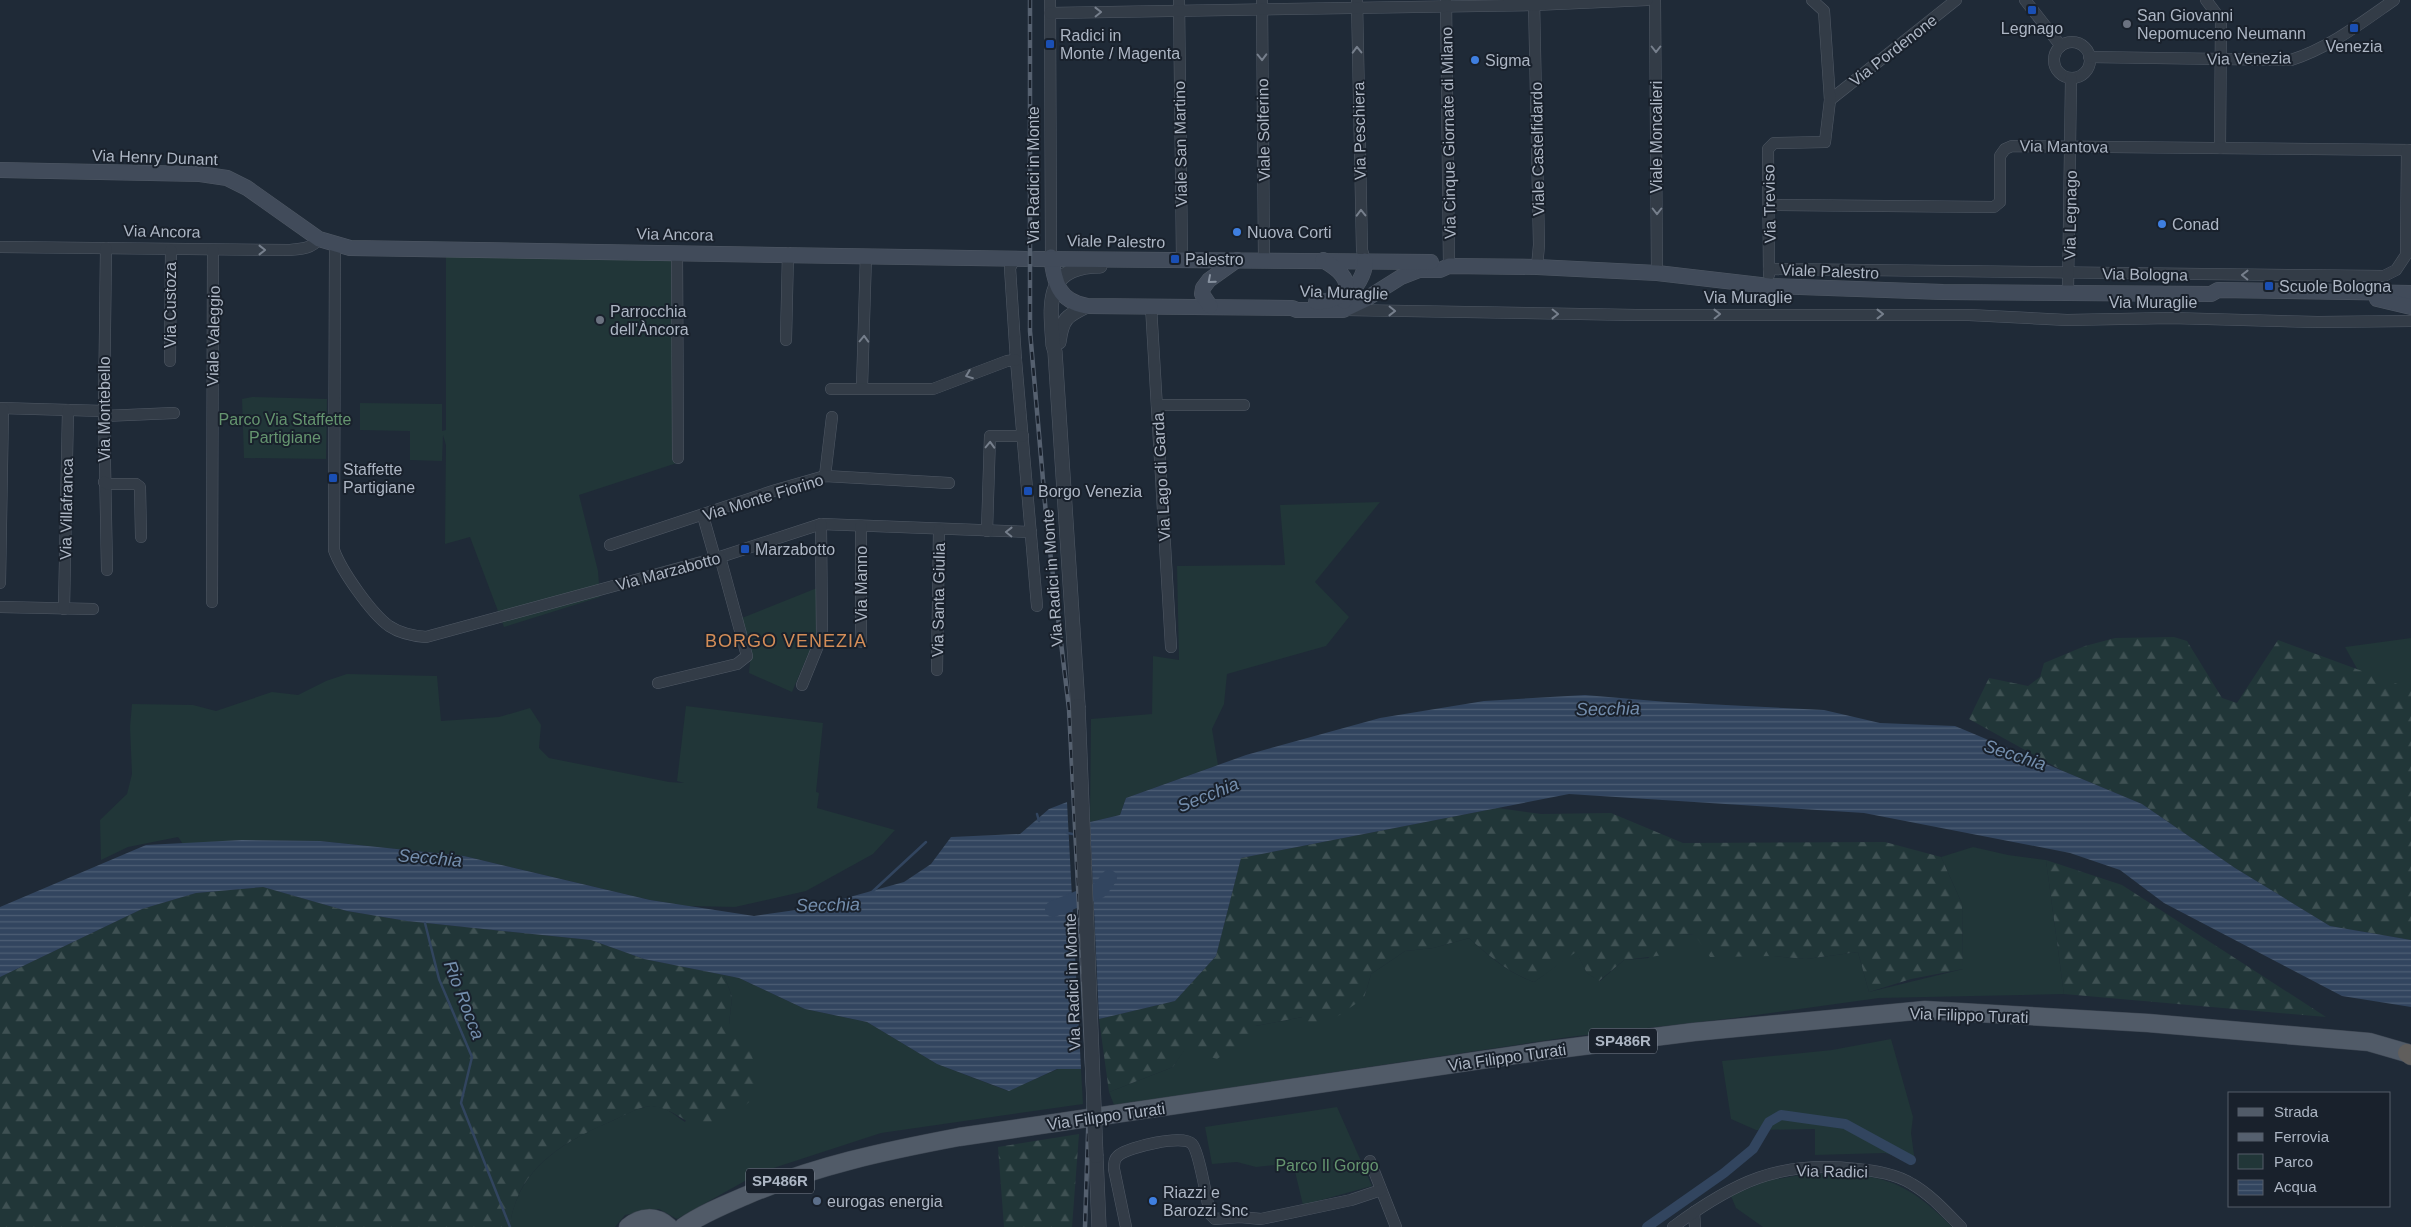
<svg xmlns="http://www.w3.org/2000/svg" width="2411" height="1227" font-family="Helvetica,sans-serif">
<style>
.green{fill:#213638}
.forest{fill:url(#forest-firs)}
.water{fill:url(#water-rules)}
.lines{fill:none;stroke-linecap:round;stroke-linejoin:round}
.stream{stroke:#32455f;stroke-width:2.5}
.canal{stroke:#32455f;stroke-width:10}
.river{stroke:#32455f;stroke-width:16}
.minor-casing{stroke:#505965;stroke-width:12}
.tertiary-casing{stroke:#505965;stroke-width:15}
.secondary-casing{stroke:#505965;stroke-width:16}
.primary-casing{stroke:#3c4551;stroke-width:19}
.trunk-casing{stroke:#3d4652;stroke-width:19}
.minor{stroke:#333c47;stroke-width:11}
.tertiary{stroke:#333c47;stroke-width:14}
.secondary{stroke:#414b5a;stroke-width:15}
.primary{stroke:#515b68;stroke-width:18}
.trunk{stroke:#605e5c;stroke-width:18}
.rail-casing{stroke:#55606f;stroke-width:4.5}
.rail{stroke:#19212c;stroke-width:2.5;stroke-dasharray:8;stroke-linecap:butt}
.tertiary-bridge-casing{stroke:#505965;stroke-width:15;stroke-linecap:butt}
.tertiary-bridge{stroke:#333c47;stroke-width:14}
.oneway{stroke:#767f8c}
.oneway2{stroke:#87919f}
.transit-dot{fill:#1a4fb4;stroke:#19212c;stroke-width:2}
.worship-dot{fill:#6b7280;stroke:#19212c;stroke-width:2}
.shop-dot{fill:#3f7fe0;stroke:#19212c;stroke-width:2}
.service-dot{fill:#5c6f8a;stroke:#19212c;stroke-width:2}
.labels{text-anchor:middle;stroke-width:4;stroke-linejoin:round;paint-order:stroke}
.shield{fill:#19212c;stroke:#818996;stroke-width:1}
.shield-label{font-size:15px;font-weight:bold;fill:#adb6c4}
.poi-label{font-size:16px;fill:#adb6c4;stroke:#19212c;text-anchor:start}
.street-label{font-size:16px;fill:#adb6c4;stroke:#19212c}
.park-label{font-size:16px;fill:#65956f;stroke:#19212c}
.neighbourhood-label{font-size:18px;letter-spacing:1px;fill:#d48d58;stroke:#19212c}
.water-label{font-size:18px;font-style:italic;fill:#748ead;stroke:#19212c}
</style>
<defs>
<pattern id="forest-firs" width="22" height="20" patternUnits="userSpaceOnUse" patternTransform="scale(1.25)"><rect width="22" height="20" fill="#213638"/><path d="M5 1l3.5 6h-7zM16 11l3.5 6h-7z" fill="#3f5153"/></pattern>
<pattern id="water-rules" width="6" height="5" patternUnits="userSpaceOnUse" patternTransform="scale(1.25)"><rect width="6" height="5" fill="#32455f"/><path d="M0 2.5h6" fill="none" stroke="#4d5e74"/></pattern>
</defs>
<rect width="100%" height="100%" fill="#1f2a37"/>
<g class="green">
<path d="M446,248L677,251L680,462L579,495L598,571L600,597L504,627L470,537L445,544L446,445L443,435L442,461L410,460V431L360,430V403L442,404V431L446,430Z"/>
<path d="M252,397L327,399L326,459L244,458L242,399Z"/>
<path d="M1380,502L1315,582L1349,617L1326,646L1227,674L1224,704L1212,729L1218,765L1126,798L1120,815L1090,822L1091,719L1152,714L1153,656L1179,660L1177,566L1285,565L1280,505Z"/>
<path d="M817,588L818,631L792,692L749,673L751,652L742,618Z"/>
<path d="M2411,638V689L2389,690L2361,676L2345,647Z"/>
<path d="M347,674L437,676L441,721L499,717L530,708L541,725L539,748L549,758L669,782L684,783L677,781L686,706L823,723L816,792L819,793L817,808L895,830L873,854L806,891L735,907L688,906L650,900L464,856L320,841L242,840L183,844L178,837L128,847L101,860L100,820L127,794L132,774L130,727L132,704L193,705L216,711L272,692L298,695L326,681Z"/>
<path d="M1973,847L2008,855L2046,860L2064,994L1879,998L1734,1018L1569,1037L1114,1105L1109,1092L1173,1067L1185,1048L1255,1026L1302,1017L1364,998L1371,974L1405,951L1433,948L1469,938C1489,956 1508,973 1534,982L1576,951L1587,973L1600,981L1624,960L1648,958L1682,934L1695,935L1774,956L1806,959L1858,952L1869,992L1963,969L1962,904L1941,857Z"/>
<path d="M724,975L739,978L805,1009L867,1022L937,1064L1008,1091L1058,1069H1081L1083,1104L881,1133L761,1172L677,1219L659,1209L625,1215L615,1227H511C510,1217 513,1210 516,1201C533,1158 574,1137 614,1120C624,1115 639,1107 650,1106C664,1105 675,1115 685,1122L729,1024L732,997Z"/>
<path d="M1891,1039L1913,1117L1911,1133L1915,1162L1885,1153L1815,1155V1129L1756,1130L1731,1119L1722,1061L1832,1050Z"/>
<path d="M1337,1107L1372,1186L1303,1205L1293,1163L1256,1167L1237,1162L1212,1164L1205,1127Z"/>
<path d="M1806,1174C1877,1174 1901,1175 1952,1227H1763L1736,1208L1731,1196L1766,1181Z"/>
</g>
<g class="forest">
<path d="M2174,637L2187,641L2222,698L2237,703L2278,640L2411,689V940L2330,926L2235,868L2142,804L2063,771L1969,719L1989,678L2028,686L2040,677L2044,663L2085,646L2115,638Z"/>
<path d="M1498,808L1541,814L1611,813L1683,843L1885,842L1941,857L1962,904L1963,969L1911,979L1869,992L1858,952L1806,959L1774,956L1710,957L1695,935L1682,934L1673,954L1624,960L1599,981L1587,973L1576,952L1534,982C1509,973 1489,956 1469,938L1433,948L1405,951L1371,974L1364,998L1318,1030L1302,1017L1255,1026L1253,1035L1217,1059L1185,1049L1173,1067L1109,1092L1099,1019L1175,1001L1216,956L1241,858Z"/>
<path d="M2046,860L2122,885L2326,1017L2064,994Z"/>
<path d="M263,887L347,911L407,921L591,940L644,959L724,975L732,997L729,1024L740,1029C750,1050 767,1081 749,1102C742,1110 710,1123 700,1128C684,1121 669,1107 651,1106C641,1106 625,1115 616,1119C575,1137 533,1157 516,1201C513,1211 510,1217 511,1227H0V977L142,909L196,893Z"/>
<path d="M1079,1134L1072,1227H1004L998,1147Z"/>
</g>
<g class="water">
<path d="M1585,695L1667,702L1824,710L1880,723L1955,726L2142,804L2235,868L2330,926L2411,940V1007L2342,996L2164,903L2120,870L2070,853L1864,813L1569,794L1241,858L1216,956L1175,1001L1099,1019L1090,822L1120,815L1126,798L1246,755L1380,718L1484,701Z"/>
<path d="M1067,802L1081,1069H1057L1009,1091L937,1064L867,1022L805,1009L739,978L644,959L591,940L407,921L347,911L263,887L196,893L142,909L0,977V907L146,845L242,840L320,841L464,856L650,900L754,916L810,908L904,882L931,864L951,837L1020,834L1049,809Z"/>
</g>
<g class="lines">
<g class="stream">
<path d="M1037,814L1039,821"/>
<path d="M1067,833L1079,835"/>
<path d="M872,892L926,842"/>
<path d="M425,923L439,979L472,1057L461,1103L510,1227"/>
</g>
<path class="canal" d="M1647,1227L1724,1173L1753,1149L1769,1122L1781,1115L1845,1124L1911,1160"/>
<path class="river" d="M1053,909L1100,890L1109,878"/>
<g class="minor-casing">
<g id="minor">
<path d="M1050,0L1051,257"/>
<path d="M1179,0L1182,259"/>
<path d="M1262,0L1264,261"/>
<path d="M1357,0L1362,250L1365,261"/>
<path d="M1446,0L1449,266"/>
<path d="M1534,0L1539,245L1537,267"/>
<path d="M1655,0L1657,273"/>
<path d="M2025,0L2061,46"/>
<path d="M2206,0L2221,20L2220,148"/>
<path d="M1050,13L1534,5L1647,0"/>
<circle cx="2072" cy="60" r="18"/>
<path d="M2089,57L2291,60C2329,48 2361,23 2394,0"/>
<path d="M1830,100L1956,0"/>
<path d="M1769,205L1994,207L2000,202V156L2005,149L2012,146L2411,150"/>
<path d="M335,245L334,550C341,570 371,613 389,626C401,634 413,636 426,637L720,557L821,524L1031,532"/>
<path d="M0,247L289,250C301,249 311,249 319,239"/>
<path d="M106,248L104,411L107,570"/>
<path d="M677,252L678,458"/>
<path d="M1015,258L1010,268L1016,360L1037,606"/>
<path d="M1769,269L2384,276L2396,270L2406,255L2407,150"/>
<path d="M1769,275L1768,149L1774,143L1825,142L1830,100L1824,11L1812,0"/>
<path d="M2068,292L2071,78"/>
<path d="M1151,306L1171,647"/>
<path d="M1345,310L1636,315H1969L2067,320L2171,318L2318,322L2411,321"/>
<path d="M786,340L788,253"/>
<path d="M170,361L171,250"/>
<path d="M862,387L866,255"/>
<path d="M831,389H933L1007,361L1016,360"/>
<path d="M1157,405H1244"/>
<path d="M0,408L104,411"/>
<path d="M104,416L174,413"/>
<path d="M825,476L832,417"/>
<path d="M104,482L108,484H136L140,487L141,537"/>
<path d="M703,516L715,558"/>
<path d="M861,526V642"/>
<path d="M987,531L990,436H1023"/>
<path d="M610,545L776,490L825,476L949,483"/>
<path d="M0,583L3,409"/>
<path d="M212,602L213,250"/>
<path d="M0,607L93,609"/>
<path d="M64,609L68,410"/>
<path d="M937,670L939,530"/>
<path d="M658,683L737,664L747,656L720,557"/>
<path d="M802,685L822,636L821,524"/>
<path d="M1370,1161L1396,1227"/>
<path d="M1694,1212L1695,1227"/>
<path d="M1126,1227L1114,1169C1114,1163 1114,1159 1119,1155C1129,1147 1183,1134 1192,1144C1199,1151 1207,1201 1210,1214L1215,1219L1240,1217L1261,1219L1351,1200L1381,1190"/>
<path d="M1673,1227C1734,1182 1779,1160 1857,1169C1876,1171 1896,1174 1912,1184C1931,1195 1946,1212 1961,1227"/>
</g>
</g>
<g class="tertiary-casing">
<g id="tertiary">
<path d="M1059,342C1062,319 1066,316 1087,306"/>
<path d="M1078,706L1055,352L1053,345C1050,303 1044,266 1100,266"/>
<path d="M1096,1156L1099,1227"/>
</g>
</g>
<g class="secondary-casing">
<g id="secondary">
<path d="M0,170L200,174L227,178L247,188L319,239L350,248L1026,259"/>
<path d="M1051,257C1055,283 1058,301 1087,306L1292,308L1297,310H1343L1366,299L1401,277L1419,270H1440L1449,266L1537,267L1657,273L1769,286L1943,292L2211,294L2218,290L2411,293"/>
<path d="M1035,259L1431,262"/>
<path d="M2377,299L2411,307"/>
<path d="M1344,301C1353,290 1366,276 1365,261"/>
<path d="M1316,302C1330,302 1356,293 1342,275C1338,269 1329,264 1323,260"/>
<path d="M1210,306L1202,294L1203,288L1209,280L1237,260"/>
</g>
</g>
<g class="primary-casing">
<g id="primary">
<path d="M628,1227C641,1216 656,1215 669,1227"/>
<path d="M683,1227C702,1214 724,1205 745,1196C814,1166 885,1151 959,1137L1543,1051L1694,1032L1925,1010L2148,1023L2369,1042L2407,1053"/>
</g>
</g>
<g class="trunk-casing">
<path id="trunk" d="M2407,1053L2411,1056"/>
</g>
<use href="#minor" class="minor"/>
<use href="#tertiary" class="tertiary"/>
<use href="#secondary" class="secondary"/>
<use href="#primary" class="primary"/>
<use href="#trunk" class="trunk"/>
<g class="rail-casing">
<path id="rail" d="M1030,0V331L1047,526L1069,709L1089,1103L1085,1227"/>
</g>
<use href="#rail" class="rail"/>
<g class="tertiary-bridge-casing">
<path id="tertiary-bridge" d="M1078,706L1096,1156"/>
</g>
<use href="#tertiary-bridge" class="tertiary-bridge"/>
</g>
<defs><path id="oneway-chevron" d="M-2-3.5L2.5 0L-2 3.5" fill="none" stroke-width="1.6" stroke-linecap="round" stroke-linejoin="round" transform="scale(1.25)"/></defs>
<g class="oneway">
<use href="#oneway-chevron" transform="translate(1098 12) rotate(-1)"/>
<use href="#oneway-chevron" transform="translate(1656 49) rotate(90)"/>
<use href="#oneway-chevron" transform="translate(1357 50) rotate(-91)"/>
<use href="#oneway-chevron" transform="translate(1262 57) rotate(89)"/>
<use href="#oneway-chevron" transform="translate(1657 211) rotate(90)"/>
<use href="#oneway-chevron" transform="translate(1361 213) rotate(-91)"/>
<use href="#oneway-chevron" transform="translate(262 250)"/>
<use href="#oneway-chevron" transform="translate(2245 275) rotate(-179)"/>
<use href="#oneway-chevron" transform="translate(1392 311) rotate(1)"/>
<use href="#oneway-chevron" transform="translate(1555 314) rotate(1)"/>
<use href="#oneway-chevron" transform="translate(1717 314) rotate(-1)"/>
<use href="#oneway-chevron" transform="translate(1880 314)"/>
<use href="#oneway-chevron" transform="translate(864 339) rotate(-88)"/>
<use href="#oneway-chevron" transform="translate(969 375) rotate(159)"/>
<use href="#oneway-chevron" transform="translate(990 445) rotate(-88)"/>
<use href="#oneway-chevron" transform="translate(1009 532) rotate(-179)"/>
</g>
<use class="oneway2" href="#oneway-chevron" transform="translate(1211 280) rotate(139)"/>
<g class="transit-dot">
<rect x="2027" y="5" width="10" height="10" rx="2.5"/>
<rect x="2349" y="23" width="10" height="10" rx="2.5"/>
<rect x="1045" y="39" width="10" height="10" rx="2.5"/>
<rect x="1170" y="254" width="10" height="10" rx="2.5"/>
<rect x="2264" y="281" width="10" height="10" rx="2.5"/>
<rect x="328" y="473" width="10" height="10" rx="2.5"/>
<rect x="1023" y="486" width="10" height="10" rx="2.5"/>
<rect x="740" y="544" width="10" height="10" rx="2.5"/>
</g>
<g class="worship-dot">
<circle cx="2127" cy="24" r="5"/>
<circle cx="600" cy="320" r="5"/>
</g>
<g class="shop-dot">
<circle cx="1475" cy="60" r="5"/>
<circle cx="2162" cy="224" r="5"/>
<circle cx="1237" cy="232" r="5"/>
<circle cx="1153" cy="1201" r="5"/>
</g>
<circle class="service-dot" cx="817" cy="1201" r="5"/>
<g class="labels">
<g class="shield">
<rect x="1589" y="1028.5" width="68" height="25" rx="4"/>
<rect x="746" y="1168.5" width="68" height="25" rx="4"/>
</g>
<g class="shield-label">
<text x="1623" y="1046">SP486R</text>
<text x="780" y="1186">SP486R</text>
</g>
<g class="poi-label">
<text x="2137" y="21">San Giovanni<tspan x="2137" dy="18">Nepomuceno Neumann</tspan></text>
<text x="2032" y="34" text-anchor="middle">Legnago</text>
<text x="1060" y="41">Radici in<tspan x="1060" dy="18">Monte / Magenta</tspan></text>
<text x="2354" y="52" text-anchor="middle">Venezia</text>
<text x="1485" y="66">Sigma</text>
<text x="2172" y="230">Conad</text>
<text x="1247" y="238">Nuova Corti</text>
<text x="1185" y="265">Palestro</text>
<text x="2279" y="292">Scuole Bologna</text>
<text x="610" y="317">Parrocchia<tspan x="610" dy="18">dell'Àncora</tspan></text>
<text x="343" y="475">Staffette<tspan x="343" dy="18">Partigiane</tspan></text>
<text x="1038" y="497">Borgo Venezia</text>
<text x="755" y="555">Marzabotto</text>
<text x="1163" y="1198">Riazzi e<tspan x="1163" dy="18">Barozzi Snc</tspan></text>
<text x="827" y="1207">eurogas energia</text>
</g>
<g class="street-label">
<text transform="translate(1893 50) rotate(-38)" y="6">Via Pordenone</text>
<text transform="translate(2249 58) rotate(-1)" y="6">Via Venezia</text>
<text transform="translate(1263 130) rotate(-91)" y="6">Viale Solferino</text>
<text transform="translate(1359 131) rotate(-91)" y="6">Via Peschiera</text>
<text transform="translate(1448 133) rotate(-91)" y="6">Via Cinque Giornate di Milano</text>
<text transform="translate(1656 137) rotate(-90)" y="6">Viale Moncalieri</text>
<text transform="translate(1180 144) rotate(-91)" y="6">Viale San Martino</text>
<text transform="translate(2064 146) rotate(1)" y="6">Via Mantova</text>
<text transform="translate(1537 149) rotate(-91)" y="6">Viale Castelfidardo</text>
<text transform="translate(155 157) rotate(2)" y="6">Via Henry Dunant</text>
<text transform="translate(1033 175) rotate(-90)" y="6">Via Radici in Monte</text>
<text transform="translate(1769 204) rotate(-91)" y="6">Via Treviso</text>
<text transform="translate(2070 215) rotate(-89)" y="6">Via Legnago</text>
<text transform="translate(162 231) rotate(1)" y="6">Via Ancora</text>
<text transform="translate(675 234) rotate(1)" y="6">Via Ancora</text>
<text transform="translate(1116 241) rotate(1)" y="6">Viale Palestro</text>
<text transform="translate(1830 271) rotate(2)" y="6">Viale Palestro</text>
<text transform="translate(2145 274) rotate(1)" y="6">Via Bologna</text>
<text transform="translate(1344 292) rotate(2)" y="6">Via Muraglie</text>
<text x="1748" y="303">Via Muraglie</text>
<text x="2153" y="308">Via Muraglie</text>
<text transform="translate(170 305) rotate(-90)" y="6">Via Custoza</text>
<text transform="translate(213 336) rotate(-89)" y="6">Viale Valeggio</text>
<text transform="translate(104 409) rotate(-90)" y="6">Via Montebello</text>
<text transform="translate(1161 477) rotate(-93)" y="6">Via Lago di Garda</text>
<text transform="translate(763 497) rotate(-17)" y="6">Via Monte Fiorino</text>
<text transform="translate(66 509) rotate(-89)" y="6">Via Villafranca</text>
<text transform="translate(668 571) rotate(-15)" y="6">Via Marzabotto</text>
<text transform="translate(1052 578) rotate(-94)" y="6">Via Radici in Monte</text>
<text transform="translate(861 584) rotate(-90)" y="6">Via Manno</text>
<text transform="translate(938 600) rotate(-89)" y="6">Via Santa Giulia</text>
<text transform="translate(1072 982) rotate(-92)" y="6">Via Radici in Monte</text>
<text transform="translate(1969 1015) rotate(2)" y="6">Via Filippo Turati</text>
<text transform="translate(1507 1057) rotate(-8)" y="6">Via Filippo Turati</text>
<text transform="translate(1106 1116) rotate(-8)" y="6">Via Filippo Turati</text>
<text transform="translate(1832 1171) rotate(1)" y="6">Via Radici</text>
</g>
<g class="park-label">
<text x="285" y="425">Parco Via Staffette<tspan x="285" dy="18">Partigiane</tspan></text>
<text x="1327" y="1171">Parco Il Gorgo</text>
</g>
<g class="neighbourhood-label">
<text x="786" y="647">BORGO VENEZIA</text>
</g>
<g class="water-label">
<text transform="translate(1608 709) rotate(-1)" y="6">Secchia</text>
<text transform="translate(2015 755) rotate(18)" y="6">Secchia</text>
<text transform="translate(1208 795) rotate(-22)" y="6">Secchia</text>
<text transform="translate(430 858) rotate(5)" y="6">Secchia</text>
<text transform="translate(828 905) rotate(-1)" y="6">Secchia</text>
<text transform="translate(464 1000) rotate(69)" y="6">Rio Rocca</text>
</g>
</g>
<rect x="2228" y="1092" width="162" height="115" fill="#19212c" stroke="#545d69"/>
<rect x="2238" y="1108" width="25" height="8" fill="#515b68" stroke="#545d69"/>
<text x="2274" y="1117" font-size="15" fill="#adb6c4">Strada</text>
<rect x="2238" y="1133" width="25" height="8" fill="#55606f" stroke="#545d69"/>
<text x="2274" y="1142" font-size="15" fill="#adb6c4">Ferrovia</text>
<rect x="2238" y="1154" width="25" height="15" fill="#213638" stroke="#545d69"/>
<text x="2274" y="1167" font-size="15" fill="#adb6c4">Parco</text>
<rect x="2238" y="1180" width="25" height="15" fill="url(#water-rules)" stroke="#545d69"/>
<text x="2274" y="1192" font-size="15" fill="#adb6c4">Acqua</text>
</svg>
